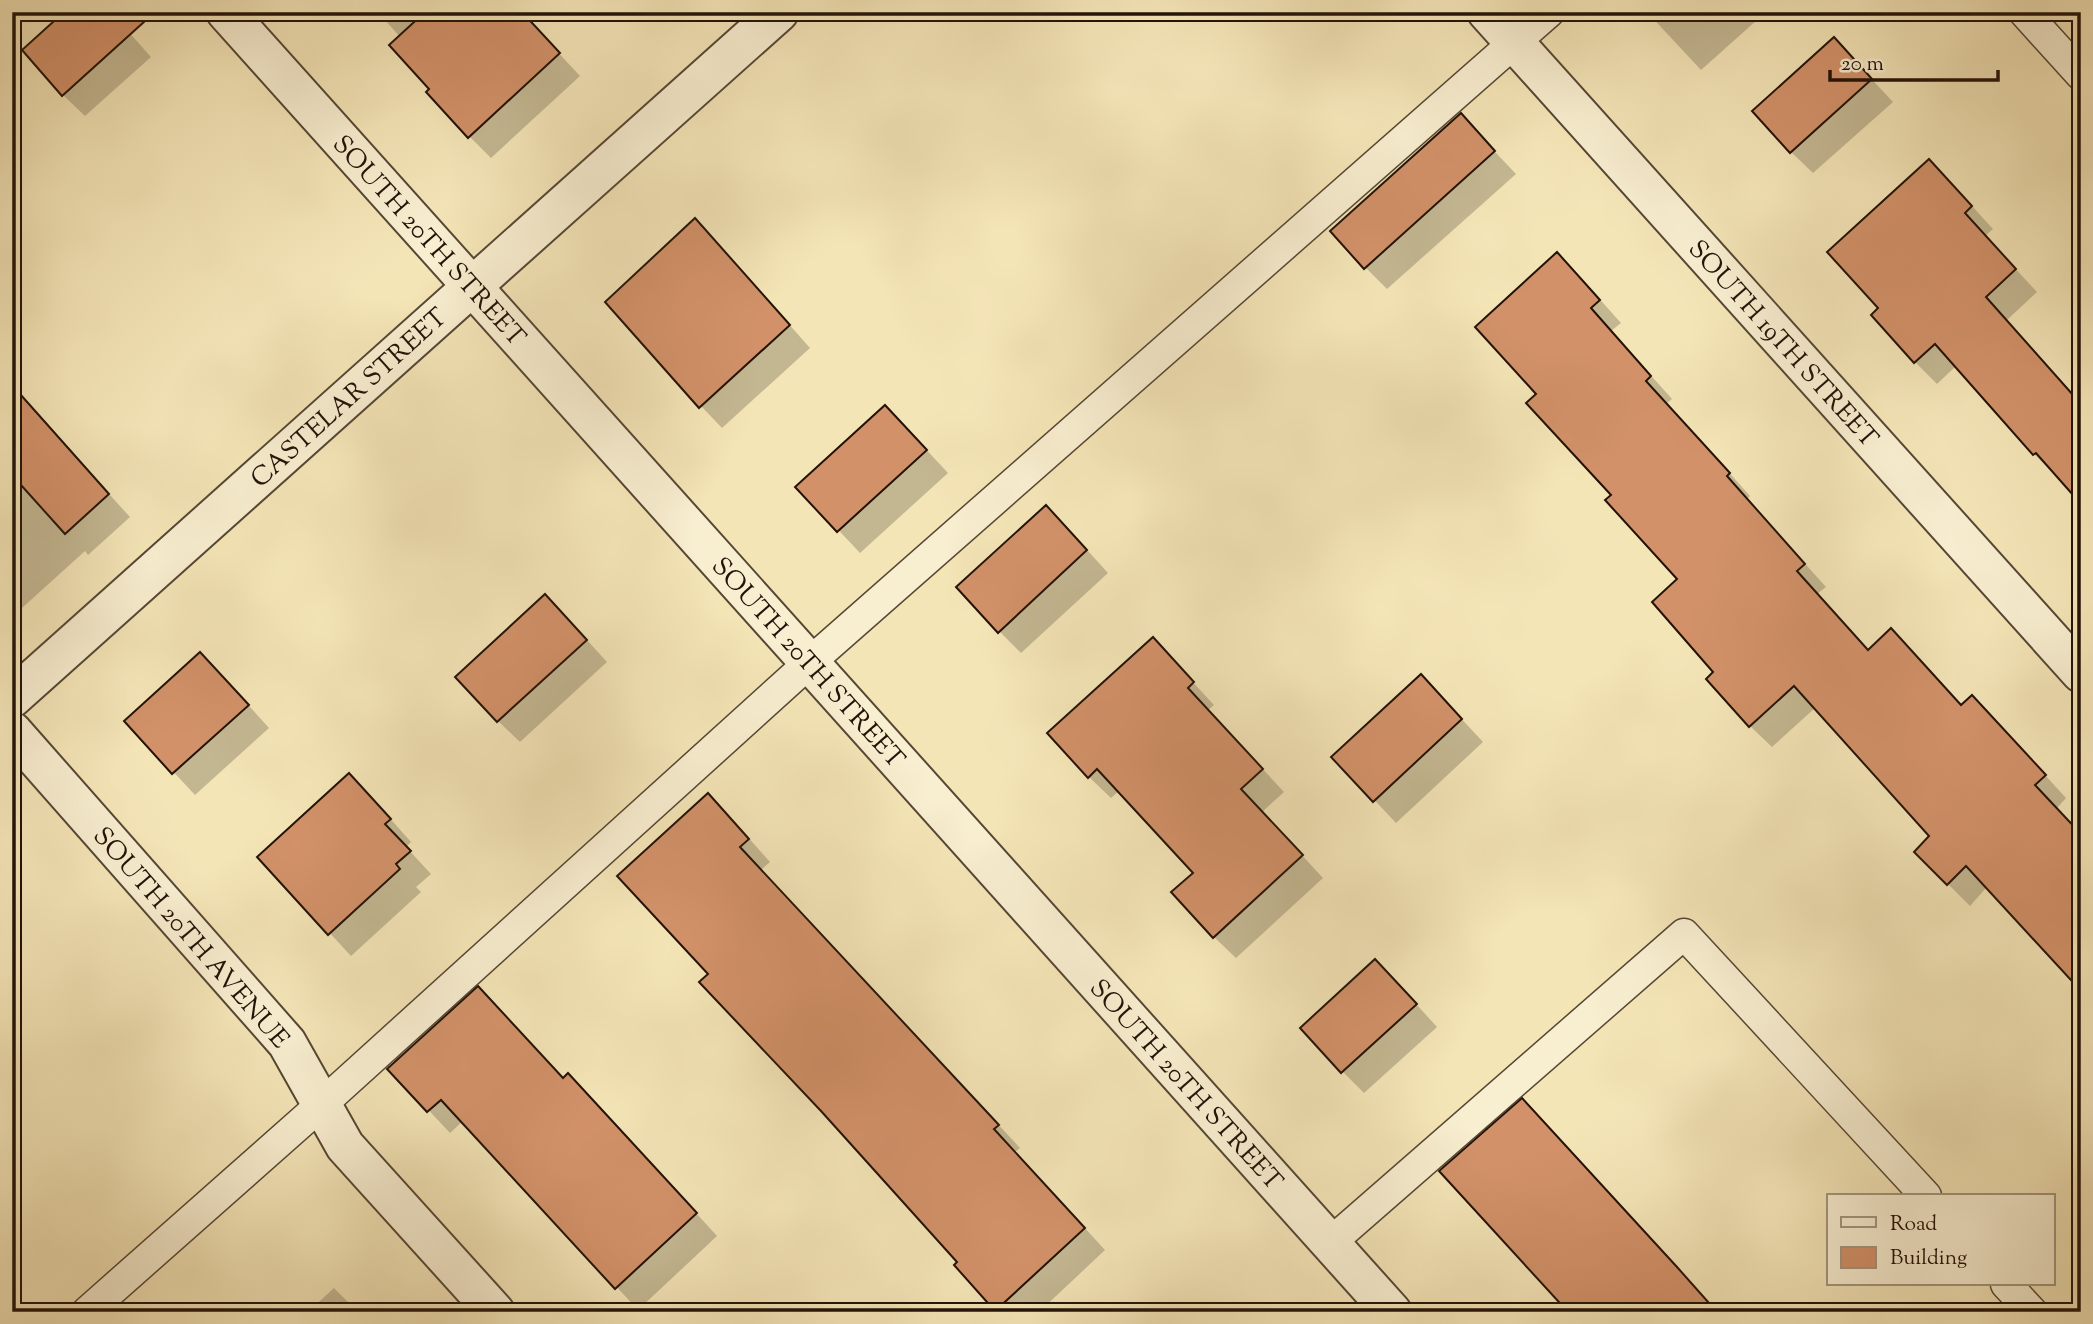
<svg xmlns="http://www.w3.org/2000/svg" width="2093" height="1324" font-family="'Sorts Mill Goudy',serif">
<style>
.shadow{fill:#0003}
.building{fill:#d29169;stroke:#221208;stroke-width:2}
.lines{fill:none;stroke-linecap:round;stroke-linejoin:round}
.service-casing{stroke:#564734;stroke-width:33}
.minor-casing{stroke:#564734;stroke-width:42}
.tertiary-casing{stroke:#564734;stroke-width:42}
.service{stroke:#f8eed0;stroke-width:30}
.minor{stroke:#f8eed0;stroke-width:38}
.tertiary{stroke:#f8eed0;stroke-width:38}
.labels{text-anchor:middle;stroke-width:7;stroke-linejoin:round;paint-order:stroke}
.street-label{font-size:26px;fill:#221208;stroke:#f8eed0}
</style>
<rect width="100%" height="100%" fill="#f4e5b7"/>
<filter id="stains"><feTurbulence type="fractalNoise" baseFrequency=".00286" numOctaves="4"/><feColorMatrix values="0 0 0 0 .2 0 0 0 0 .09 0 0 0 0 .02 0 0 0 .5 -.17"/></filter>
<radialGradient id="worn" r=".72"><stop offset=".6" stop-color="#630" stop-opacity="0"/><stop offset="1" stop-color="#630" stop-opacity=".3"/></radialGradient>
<g class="shadow">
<path d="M111,12L151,57L85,116L63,95Z"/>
<path d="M378,12H528L530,14L526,18L580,76L491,158L469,136L432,89L400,37Z"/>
<path d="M1647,12H1766L1701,70Z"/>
<path d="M1834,39L1893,102L1813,173L1791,152Z"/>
<path d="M1461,116L1516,174L1387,289L1365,267Z"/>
<path d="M1951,183L1993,229L1985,236L2037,292L2007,320L2081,404V501L2058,475L2056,476L2034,454L1956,366L1937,384L1915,362L1880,309Z"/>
<path d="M716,242L810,348L722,428L701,406Z"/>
<path d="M1579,276L1621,323L1611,331L1672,399L1667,403L1750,496L1747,499L1826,587L1817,594L1869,651L1962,706L1994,719L2066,798L1970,906L1916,852L1932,836L1815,708L1772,747L1750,726L1716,672L1680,579L1613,495L1538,394Z"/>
<path d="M25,402L130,517L88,555L85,551L12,617V413Z"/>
<path d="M907,429L948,473L860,553L798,487Z"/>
<path d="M1068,529L1108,573L1021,653L999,631Z"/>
<path d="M567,618L607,662L520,742L498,721Z"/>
<path d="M1153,639L1214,705L1208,710L1284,792L1262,812L1323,878L1236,958L1214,937L1195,873L1119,791L1111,798L1089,777Z"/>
<path d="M222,676L269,728L195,795L126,721Z"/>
<path d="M1443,699L1483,742L1396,823L1334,757Z"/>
<path d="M371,797L411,842L406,847L431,874L416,887L421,892L351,956L260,857Z"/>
<path d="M730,817L770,862L761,870L1020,1148L1015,1152L1105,1250L1039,1312H998L956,1265L960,1262L710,974Z"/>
<path d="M1397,983L1437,1027L1364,1093L1342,1071Z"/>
<path d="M390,1069L564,1080L590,1097L717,1236L638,1310L463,1121L450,1133Z"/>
<path d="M334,1288L358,1312H308Z"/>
</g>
<g class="building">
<path d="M64,12H155L62,96L22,50Z"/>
<path d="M425,12H522L560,53L468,138L426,92L429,89L389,45Z"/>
<path d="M1834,37L1872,79L1790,153L1752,111Z"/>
<path d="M1461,113L1495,151L1364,269L1330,231Z"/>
<path d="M1929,159L1972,206L1965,213L2016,269L1986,297L2081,404V504L2036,453L2033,455L1935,344L1914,363L1871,315L1878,308L1827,252Z"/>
<path d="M695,218L790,325L699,408L605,302Z"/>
<path d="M1557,252L1600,300L1591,308L1651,376L1646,381L1730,473L1727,476L1805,564L1797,571L1868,650L1891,628L1961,705L1972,695L2046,775L2035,785L2081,834V991L1966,866L1947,885L1914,852L1929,836L1794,686L1749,727L1706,679L1713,672L1652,602L1677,579L1605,500L1611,495L1526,403L1536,394L1475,327Z"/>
<path d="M12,385L109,494L65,534L12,475Z"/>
<path d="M885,405L927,450L837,532L795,487Z"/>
<path d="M1046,505L1087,550L998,633L956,587Z"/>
<path d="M545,594L587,640L497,722L455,677Z"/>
<path d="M1153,637L1194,682L1188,688L1263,769L1241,789L1303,855L1213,938L1171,892L1193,873L1097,769L1088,778L1047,733Z"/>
<path d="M200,652L249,705L172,774L124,721Z"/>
<path d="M1421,674L1462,719L1373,802L1331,757Z"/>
<path d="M349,773L391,819L385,824L411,851L396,864L400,869L328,935L257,857Z"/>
<path d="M708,793L749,839L740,847L999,1125L994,1129L1085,1228L995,1311L954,1265L957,1262L821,1111L699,982L708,974L617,876Z"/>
<path d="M1375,959L1417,1004L1341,1073L1300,1028Z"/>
<path d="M478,986L563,1078L568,1073L697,1213L615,1289L441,1100L427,1112L387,1069Z"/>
<path d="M1522,1098L1677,1267L1717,1312H1568L1439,1171Z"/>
</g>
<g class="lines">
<g class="service-casing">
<g id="service">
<path d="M2024,12L2081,75"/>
<path d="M1330,1243L1684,934L1926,1196"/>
<path d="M2006,1284L2032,1312"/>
<path d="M87,1312L322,1104L809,663L1549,12"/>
</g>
</g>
<g class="minor-casing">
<g id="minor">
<path d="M1487,12L2081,673"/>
<path d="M12,698L779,12"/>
<path d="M12,731L287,1043L345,1146L495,1312"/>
</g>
</g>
<g class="tertiary-casing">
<path id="tertiary" d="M226,12L1392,1312"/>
</g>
<use href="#service" class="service"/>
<use href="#minor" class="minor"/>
<use href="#tertiary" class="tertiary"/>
</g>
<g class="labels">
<g class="street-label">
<text transform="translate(430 240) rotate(48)" y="9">SOUTH 20TH STREET</text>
<text transform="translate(1784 343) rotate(48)" y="9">SOUTH 19TH STREET</text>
<text transform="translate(348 397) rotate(-42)" y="9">CASTELAR STREET</text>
<text transform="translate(809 662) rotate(48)" y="9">SOUTH 20TH STREET</text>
<text transform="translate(192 937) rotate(49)" y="9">SOUTH 20TH AVENUE</text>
<text transform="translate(1187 1084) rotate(48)" y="9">SOUTH 20TH STREET</text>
</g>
</g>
<rect width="2093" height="1324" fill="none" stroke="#f4e5b7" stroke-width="42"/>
<rect x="14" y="14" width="2065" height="1296" fill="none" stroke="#221208" stroke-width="3.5"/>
<rect x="21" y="21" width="2051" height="1282" fill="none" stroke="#221208" stroke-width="2"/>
<rect x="1827" y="1194" width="228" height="91" fill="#f8eed0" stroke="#a29680" stroke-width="2"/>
<rect x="1841" y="1217" width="35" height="10" fill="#f8eed0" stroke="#a29680" stroke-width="2"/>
<text x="1890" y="1230" font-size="21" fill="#221208">Road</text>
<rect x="1841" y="1247" width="35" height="21" fill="#d29169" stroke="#a29680" stroke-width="2"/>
<text x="1890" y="1264" font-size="21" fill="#221208">Building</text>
<path d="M1830 70v10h168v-10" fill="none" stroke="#221208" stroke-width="3.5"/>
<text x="1841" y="70" font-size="21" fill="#221208" stroke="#f8eed0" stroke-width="5" paint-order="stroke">20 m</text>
<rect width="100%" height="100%" filter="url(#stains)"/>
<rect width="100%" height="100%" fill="url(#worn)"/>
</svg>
